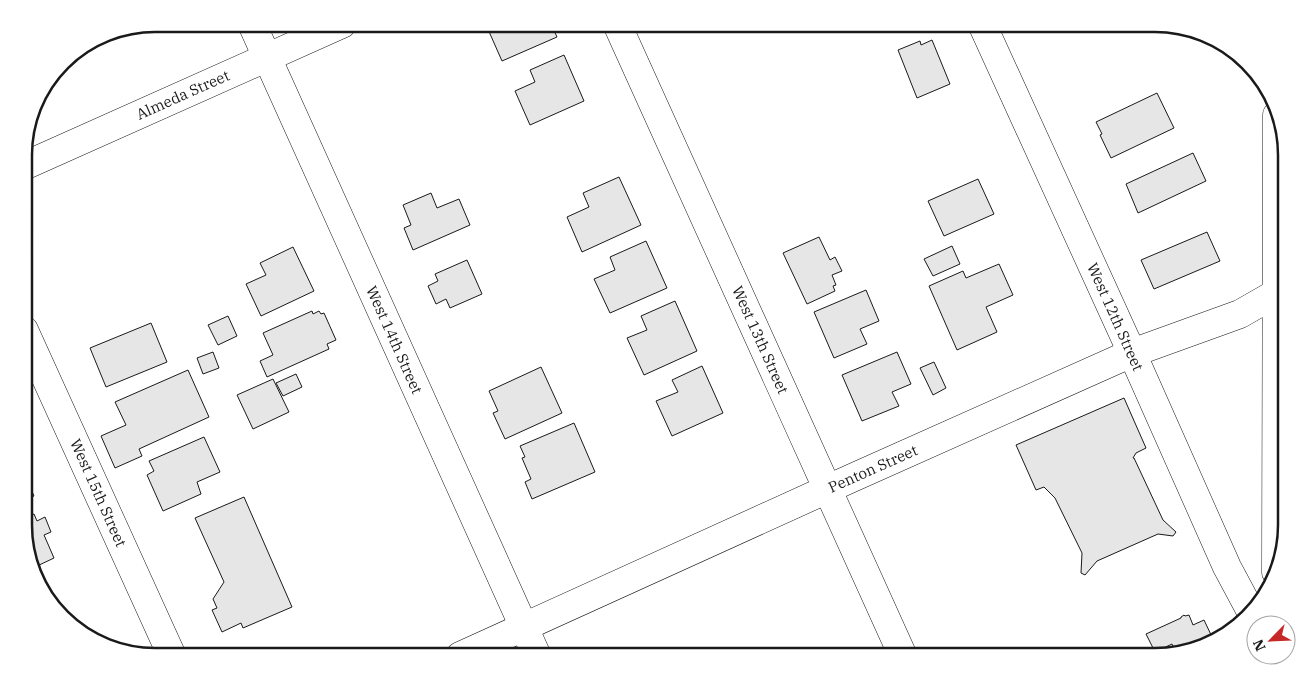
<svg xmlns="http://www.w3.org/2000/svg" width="1311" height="680" font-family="'IBM Plex Serif',serif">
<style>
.building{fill:#e6e6e6;stroke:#1a1a1a}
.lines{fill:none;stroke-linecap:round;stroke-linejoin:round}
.minor-casing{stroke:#1a1a1a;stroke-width:29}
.tertiary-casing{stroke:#1a1a1a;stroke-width:29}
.primary-casing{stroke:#1a1a1a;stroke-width:29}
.minor{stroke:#fff;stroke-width:28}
.tertiary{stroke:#fff;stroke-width:28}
.primary{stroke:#fff;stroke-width:28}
.labels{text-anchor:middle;stroke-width:4;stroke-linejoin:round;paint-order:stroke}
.street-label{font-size:15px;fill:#1a1a1a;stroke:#fff}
.rim{fill:none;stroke:#1a1a1a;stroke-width:2.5}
</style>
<rect width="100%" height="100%" fill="#fff"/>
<g class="building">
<path d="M493,24H551L557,37L502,61L487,27Z"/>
<path d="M1041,24H1059L1055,26L1054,24L1043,29Z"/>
<path d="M932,40L950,84L917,98L898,50L920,41L921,45Z"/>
<path d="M564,55L584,101L530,125L515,91L535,82L530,70Z"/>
<path d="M1157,93L1174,128L1111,158L1100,135L1102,134L1096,122Z"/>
<path d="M1193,153L1206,181L1138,213L1126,184Z"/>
<path d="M619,177L641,225L582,252L567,217L589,207L583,193Z"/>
<path d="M978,179L994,214L944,236L928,201Z"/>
<path d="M431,193L437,208L459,199L470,225L413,250L404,228L411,225L403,205Z"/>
<path d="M1207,232L1220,261L1154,289L1141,260Z"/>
<path d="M819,237L830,260L835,257L842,271L832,275L836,285L833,286L835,291L807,304L783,253Z"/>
<path d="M646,241L667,288L610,313L594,279L615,270L610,257Z"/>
<path d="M952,246L960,264L933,276L924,259Z"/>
<path d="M293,247L314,291L261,316L246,284L266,275L260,263Z"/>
<path d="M467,260L482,294L450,308L446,299L436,304L428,286L438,281L435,274Z"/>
<path d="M999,264L1013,295L986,307L997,332L957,350L929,286L963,271L966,278Z"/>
<path d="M866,290L879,321L860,329L867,344L834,358L814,312Z"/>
<path d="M675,301L697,351L644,375L627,338L647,330L641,316Z"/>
<path d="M312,311L313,314L319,311L321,314L324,313L336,340L327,344L329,349L267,377L260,361L273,355L263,333Z"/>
<path d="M228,316L237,336L218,345L208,325Z"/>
<path d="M151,323L167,362L106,387L90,348Z"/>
<path d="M213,352L219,368L203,374L197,358Z"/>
<path d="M897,352L911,384L892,392L899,406L862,421L842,375Z"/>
<path d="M934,362L946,388L933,395L920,368Z"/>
<path d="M702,366L723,413L672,436L656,401L678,392L672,380Z"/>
<path d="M541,367L562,413L505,439L493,413L498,411L489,391Z"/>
<path d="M188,370L209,417L139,449L142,456L115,468L101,436L126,425L115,402Z"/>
<path d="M296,374L302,387L283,396L276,383Z"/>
<path d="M273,379L289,412L253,429L237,395Z"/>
<path d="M1124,398L1146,448L1136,453L1133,458H1134L1163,520L1176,532L1173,536L1158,534L1097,561L1085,575L1081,573L1082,553L1055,498L1044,487L1036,490L1016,445Z"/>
<path d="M574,423L595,472L532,499L525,482L531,479L522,458L525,457L520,446Z"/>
<path d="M204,437L220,472L197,482L201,494L163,511L147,475L154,471L149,461Z"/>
<path d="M25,475L34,496L25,500Z"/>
<path d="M244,497L292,607L243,628L241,623L222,632L212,610L217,608L213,599L224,582L195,518Z"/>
<path d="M34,514L37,521L45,517L51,532L44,535L54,558L35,567L25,542V518Z"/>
<path d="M1184,615L1185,616L1189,615L1193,625L1204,620L1213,639L1164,656H1160L1174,649L1172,644L1155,652L1146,634L1181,618V617Z"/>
</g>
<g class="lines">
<g class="minor-casing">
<g id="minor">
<path d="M252,24L537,656"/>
<path d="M982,24L1132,353L1227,567L1250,610"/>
<path d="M24,166L342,24"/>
<path d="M24,330L172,656"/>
<path d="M460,656L852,478L1132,353L1240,314L1287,287"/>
</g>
</g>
<g class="tertiary-casing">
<path id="tertiary" d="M617,24L903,656"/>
</g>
<g class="primary-casing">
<path id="primary" d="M1276,572L1277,115"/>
</g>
<use href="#minor" class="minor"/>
<use href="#tertiary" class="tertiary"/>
<use href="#primary" class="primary"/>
</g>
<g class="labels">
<g class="street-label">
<text transform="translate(183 95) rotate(-24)" y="5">Almeda Street</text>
<text transform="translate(1115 317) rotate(66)" y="5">West 12th Street</text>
<text transform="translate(394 340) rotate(66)" y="5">West 14th Street</text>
<text transform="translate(760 340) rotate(66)" y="5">West 13th Street</text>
<text transform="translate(873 469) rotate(-24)" y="5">Penton Street</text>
<text transform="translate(98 493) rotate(66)" y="5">West 15th Street</text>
</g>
</g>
<path d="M0 0H1311V680H0ZM155 32H1155A123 123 0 0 1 1278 155V525A123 123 0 0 1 1155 648H155A123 123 0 0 1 32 525V155A123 123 0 0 1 155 32Z" fill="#fff" fill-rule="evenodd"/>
<path class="rim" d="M155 32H1155A123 123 0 0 1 1278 155V525A123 123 0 0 1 1155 648H155A123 123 0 0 1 32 525V155A123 123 0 0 1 155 32Z"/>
<g transform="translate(1271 640) rotate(246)"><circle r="24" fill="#ffffff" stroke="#a3a3a3"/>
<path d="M0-4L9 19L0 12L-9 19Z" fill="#c62828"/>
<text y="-8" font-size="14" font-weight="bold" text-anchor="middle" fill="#1a1a1a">N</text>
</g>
</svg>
